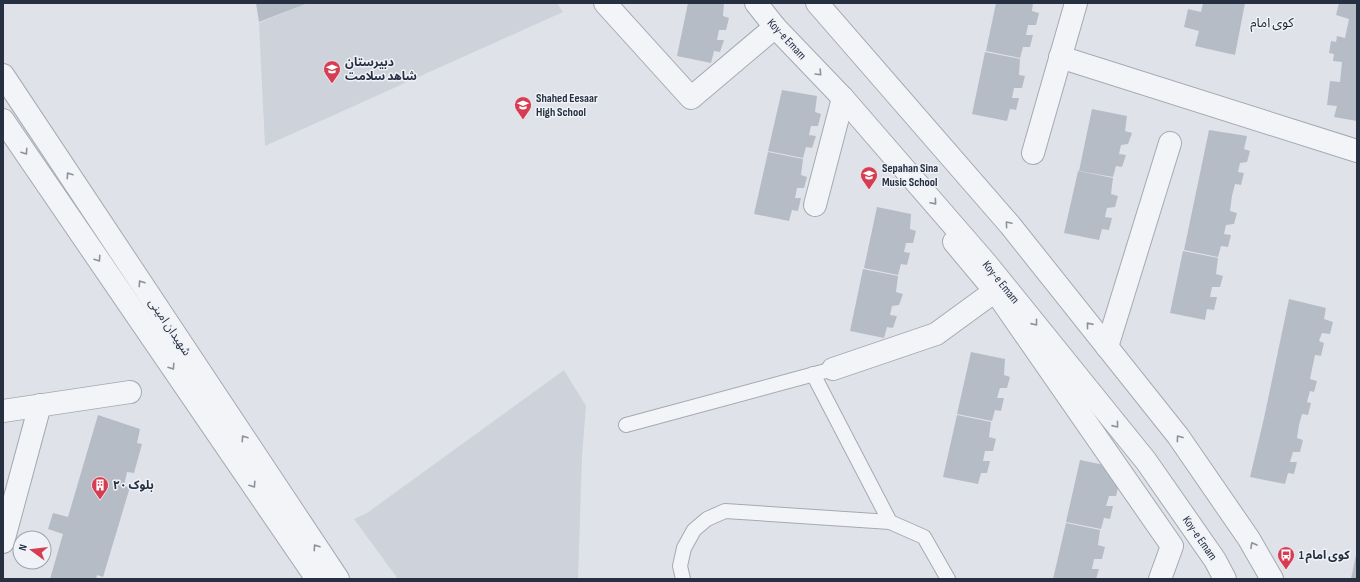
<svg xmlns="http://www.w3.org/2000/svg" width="1360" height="582" font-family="'Sofia Sans Condensed','Noto Sans Arabic',sans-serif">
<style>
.built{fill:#cdd2db}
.building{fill:#b6bcc6}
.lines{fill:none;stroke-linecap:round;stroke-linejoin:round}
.service-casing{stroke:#a4aab3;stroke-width:16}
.minor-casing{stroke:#a4aab3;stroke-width:24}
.tertiary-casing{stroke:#a4aab3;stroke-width:24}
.service{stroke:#f2f4f7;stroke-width:14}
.minor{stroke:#f2f4f7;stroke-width:22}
.tertiary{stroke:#f2f4f7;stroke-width:22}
.oneway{stroke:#8c929c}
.labels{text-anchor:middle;stroke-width:3;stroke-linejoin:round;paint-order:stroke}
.street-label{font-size:12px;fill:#273041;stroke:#eff2f7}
.poi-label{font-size:12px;font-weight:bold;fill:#273041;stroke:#eff2f7;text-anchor:start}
.neighbourhood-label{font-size:13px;fill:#192132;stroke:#eff2f7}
</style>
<rect width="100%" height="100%" fill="#dfe3e9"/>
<g class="built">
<path d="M307,3H557L563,12L265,146L259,23Z"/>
<path d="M564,370L586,406L582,456L578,579H398L354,519L367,513Z"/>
</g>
<g class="building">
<path d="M256,3H308L259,22Z"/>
<path d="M688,3H724L723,16L729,18L726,30H719L717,40H724L720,52L714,51L711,63L677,56Z"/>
<path d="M996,3H1033L1032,11L1039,13L1036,25H1028L1026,35H1033L1030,47H1023L1020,58L986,51Z"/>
<path d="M1203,3H1245L1235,55L1195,46L1199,31L1184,27L1188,9L1201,12Z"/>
<path d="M1339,3H1357V121L1334,117L1337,106L1327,105L1330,81L1340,82L1342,62L1333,61L1334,54L1329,53L1331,41L1336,42L1337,36L1345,38L1349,19L1336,15Z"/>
<path d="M985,52L1020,59L1019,75L1025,76L1022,88H1014L1012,98H1019L1016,110L1010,109L1007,121L972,114Z"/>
<path d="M782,90L817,96L815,112L821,114L818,126H811L809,135L816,136L812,148L806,147L803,158L768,151Z"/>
<path d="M1092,109L1127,116L1125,131L1132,133L1128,144L1121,145L1119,154L1126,155L1122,167L1116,166L1113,177L1079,171Z"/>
<path d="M1209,130L1247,136L1244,149L1250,151L1247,162L1240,163L1238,172L1244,173L1241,185L1235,184L1232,196L1230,211L1237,213L1234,224L1226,225L1224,234L1231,235L1228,247L1221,246L1218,257L1184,250Z"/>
<path d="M768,152L803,159L801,175L807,177L804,188H797L795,198H801L798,211L792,210L789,221L754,214Z"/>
<path d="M1078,171L1113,178L1111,194L1118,196L1115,207L1107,208L1105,217L1112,218L1109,230L1102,229L1099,240L1064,233Z"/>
<path d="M877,207L911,214L910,229L916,231L913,243H906L904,252L910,253L907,265L901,264L898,275L864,268Z"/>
<path d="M1183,251L1218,258L1216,274L1223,276L1220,287H1212L1210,297H1217L1214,310L1207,309L1205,320L1170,313Z"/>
<path d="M863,269L898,276L896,292L903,294L899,305L892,306L890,315L897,316L893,328L887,327L884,338L850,331Z"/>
<path d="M1289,299L1326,308L1324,319L1333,322L1330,334L1322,333L1319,341L1324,343L1321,356L1315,355L1310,379L1317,381L1314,392L1310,391L1307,402L1311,403L1308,415L1302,414L1299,425L1297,438L1303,440L1300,452H1293L1290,462H1297L1294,474L1288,473L1285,484L1250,477L1264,418Z"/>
<path d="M971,352L1005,359L1004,375L1010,377L1007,388H1000L997,398H1004L1001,411L995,410L992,421L957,414Z"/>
<path d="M98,415L140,429L137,443L142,444L134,473L127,472L124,486L130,487L103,577L97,575L96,579H50L63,534L48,529L53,513L68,517Z"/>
<path d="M957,415L991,422L989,437L996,439L993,451H985L983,461H990L987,473H981L978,484L943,477Z"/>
<path d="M1080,460L1114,467L1113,483L1119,484L1116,496H1109L1106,506H1113L1110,519L1104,518L1101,529L1066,522Z"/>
<path d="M1066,523L1100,530L1098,545L1105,547L1102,559H1094L1092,569H1099L1096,579H1053Z"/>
<path d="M1356,555L1357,579H1351Z"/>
</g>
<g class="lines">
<g class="service-casing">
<g id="service">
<path d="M813,374L890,522"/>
<path d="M626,425L833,369"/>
<path d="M683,579L680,566L684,548L694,530L707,519L725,511L890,522L924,537L948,579"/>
</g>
</g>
<g class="minor-casing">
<g id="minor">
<path d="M605,3L691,98L775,27"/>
<path d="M1060,57L1357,151"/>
<path d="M1033,153L1076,3"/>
<path d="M815,205L843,98"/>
<path d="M954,242L995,291L1172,546L1160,579"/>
<path d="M1107,347L1170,143"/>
<path d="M833,369L936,334L995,291L990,278"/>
<path d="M3,411L130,392"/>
<path d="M3,542L40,405"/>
</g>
</g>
<g class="tertiary-casing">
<g id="tertiary">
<path d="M756,3L775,27L843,98L986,263L1146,461L1215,560L1225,579"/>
<path d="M817,3L1010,225L1178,436L1249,539L1272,579"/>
<path d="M3,75L338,579"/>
<path d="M3,120L317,579"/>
</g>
</g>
<use href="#service" class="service"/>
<use href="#minor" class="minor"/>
<use href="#tertiary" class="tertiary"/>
</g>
<defs><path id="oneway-chevron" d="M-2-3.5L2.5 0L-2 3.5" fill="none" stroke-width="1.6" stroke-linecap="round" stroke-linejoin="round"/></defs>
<g class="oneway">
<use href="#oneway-chevron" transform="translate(819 73) rotate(46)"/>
<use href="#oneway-chevron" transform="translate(25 152) rotate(56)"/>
<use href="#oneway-chevron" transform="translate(69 175) rotate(-124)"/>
<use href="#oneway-chevron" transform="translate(934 202) rotate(49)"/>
<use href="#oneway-chevron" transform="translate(1008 224) rotate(-130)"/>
<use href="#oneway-chevron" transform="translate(98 259) rotate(56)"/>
<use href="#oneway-chevron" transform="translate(141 283) rotate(-124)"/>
<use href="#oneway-chevron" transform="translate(1035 323) rotate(51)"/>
<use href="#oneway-chevron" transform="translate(1089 325) rotate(-129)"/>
<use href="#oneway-chevron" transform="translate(172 367) rotate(56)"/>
<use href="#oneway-chevron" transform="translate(1116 425) rotate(51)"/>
<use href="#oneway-chevron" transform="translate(244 438) rotate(-124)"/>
<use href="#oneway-chevron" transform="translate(1179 438) rotate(-126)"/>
<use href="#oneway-chevron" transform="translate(253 485) rotate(56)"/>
<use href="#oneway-chevron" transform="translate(1253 545) rotate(-119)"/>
<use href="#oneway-chevron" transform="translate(316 547) rotate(-124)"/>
</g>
<defs>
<g id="school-pin" transform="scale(0.9)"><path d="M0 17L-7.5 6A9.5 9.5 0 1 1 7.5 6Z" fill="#d63d52" stroke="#eff2f7"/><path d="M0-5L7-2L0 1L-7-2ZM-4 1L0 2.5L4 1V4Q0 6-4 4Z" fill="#fff"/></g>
<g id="building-pin" transform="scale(0.9)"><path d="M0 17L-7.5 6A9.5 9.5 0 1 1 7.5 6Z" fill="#d63d52" stroke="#eff2f7"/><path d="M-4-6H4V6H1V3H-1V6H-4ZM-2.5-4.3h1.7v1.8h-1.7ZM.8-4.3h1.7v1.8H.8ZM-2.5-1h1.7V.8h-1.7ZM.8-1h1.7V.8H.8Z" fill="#fff"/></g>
<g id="bus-pin" transform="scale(0.9)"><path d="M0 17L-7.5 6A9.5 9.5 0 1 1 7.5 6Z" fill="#d63d52" stroke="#eff2f7"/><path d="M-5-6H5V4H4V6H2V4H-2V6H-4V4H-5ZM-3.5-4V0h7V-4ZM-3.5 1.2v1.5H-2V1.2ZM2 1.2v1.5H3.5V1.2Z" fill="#fff"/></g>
</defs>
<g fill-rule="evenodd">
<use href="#school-pin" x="332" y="69"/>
<use href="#school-pin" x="523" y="105"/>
<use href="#school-pin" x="869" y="175"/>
<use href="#building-pin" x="100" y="485"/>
<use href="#bus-pin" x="1286" y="555"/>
</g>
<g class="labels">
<g class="street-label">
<text transform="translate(787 39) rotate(47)" y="4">Koy-e Emam</text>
<text transform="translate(1001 282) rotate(51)" y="4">Koy-e Emam</text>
<text transform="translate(170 327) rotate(56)" y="4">شهیدان امینی</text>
<text transform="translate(1200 538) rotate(55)" y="4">Koy-e Emam</text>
</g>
<g class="poi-label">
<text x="345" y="66">دبیرستان<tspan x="345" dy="14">شاهد سلامت</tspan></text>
<text x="536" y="102">Shahed Eesaar<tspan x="536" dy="14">High School</tspan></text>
<text x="882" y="172">Sepahan Sina<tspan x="882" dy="14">Music School</tspan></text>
<text x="113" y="489">بلوک ۲۰</text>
<text x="1299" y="559">کوی امام 1</text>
</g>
<g class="neighbourhood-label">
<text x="1272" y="27">کوی امام</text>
</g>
</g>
<rect width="1360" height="582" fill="none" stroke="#273041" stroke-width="8"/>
<g transform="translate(32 550) rotate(285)"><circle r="19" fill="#eff2f7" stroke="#9fa4ae"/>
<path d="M0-3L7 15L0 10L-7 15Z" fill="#d63d52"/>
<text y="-6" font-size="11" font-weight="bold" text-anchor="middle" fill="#273041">N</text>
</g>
</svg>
